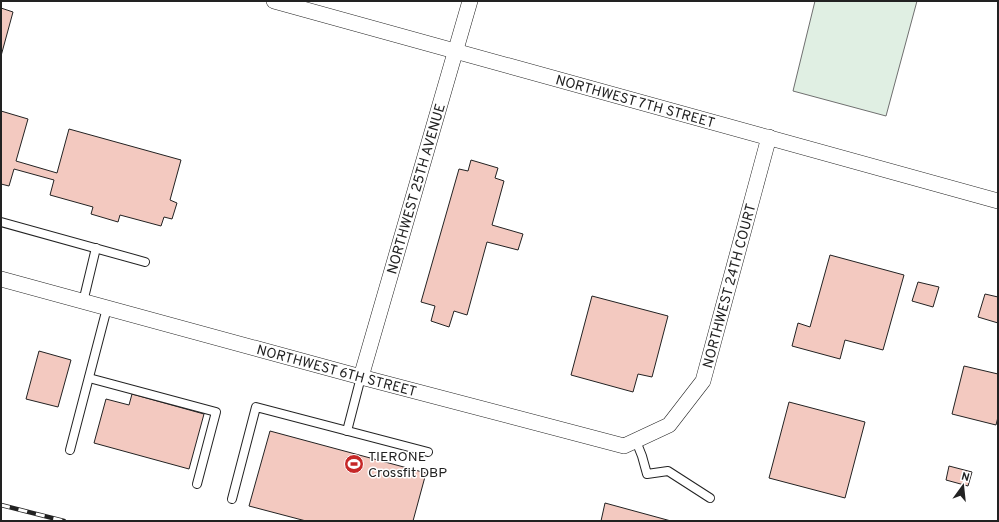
<svg xmlns="http://www.w3.org/2000/svg" width="999" height="522" font-family="Overpass,sans-serif">
<style>
.green{fill:#e0efe3;stroke:#6f6f6f}
.building{fill:#f3c9c0;stroke:#222}
.lines{fill:none;stroke-linecap:round;stroke-linejoin:round}
.service-casing{stroke:#222;stroke-width:10}
.minor-casing{stroke:#222;stroke-width:16}
.service{stroke:#fff;stroke-width:8}
.minor{stroke:#fff;stroke-width:15}
.rail-casing{stroke:#222;stroke-width:4.5}
.rail{stroke:#fff;stroke-width:3;stroke-dasharray:9;stroke-linecap:butt}
.labels{text-anchor:middle;stroke-width:3;stroke-linejoin:round;paint-order:stroke}
.street-label{font-size:14px;fill:#222;stroke:#fff}
.poi-label{font-size:14px;fill:#222;stroke:#fff;text-anchor:start}
</style>
<rect width="100%" height="100%" fill="#fff"/>
<path class="green" d="M815,1H917L886,116L793,91Z"/>
<g class="building">
<path d="M1,8L13,12L1,56Z"/>
<path d="M1,111L28,119L16,161L57,173L69,129L181,160L170,200L177,203L172,219L164,217L161,226L120,215L118,222L91,214L93,207L50,195L54,180L14,169L9,186L1,184Z"/>
<path d="M471,160L498,168L495,178L504,181L492,225L523,234L518,250L487,242L467,315L454,311L449,327L431,321L435,306L421,302L459,169L468,171Z"/>
<path d="M830,255L904,275L883,350L845,340L840,359L792,346L798,323L810,327Z"/>
<path d="M918,282L939,287L933,307L912,301Z"/>
<path d="M985,294L998,297V323L978,317Z"/>
<path d="M592,296L668,316L652,377L638,374L633,392L571,375Z"/>
<path d="M39,351L71,360L58,407L26,399Z"/>
<path d="M964,366L998,374V417L996,425L952,414Z"/>
<path d="M132,394L204,414L189,469L94,443L106,399L129,405Z"/>
<path d="M789,402L865,422L845,498L769,478Z"/>
<path d="M270,431L426,473L413,521H306L249,506Z"/>
<path d="M949,466L972,472L968,486L946,480Z"/>
<path d="M605,503L671,521H601Z"/>
</g>
<g class="lines">
<g class="service-casing">
<g id="service">
<path d="M1,222L145,262"/>
<path d="M83,302L96,248"/>
<path d="M89,378L216,412L197,484"/>
<path d="M347,431L361,377"/>
<path d="M636,441L642,456L647,474L668,471L710,498"/>
<path d="M70,450L107,308"/>
<path d="M232,499L256,407L428,452"/>
</g>
</g>
<g class="minor-casing">
<g id="minor">
<path id="s1" d="M274,1L998,201"/>
<path id="s2" d="M1,279L361,377L624,446L669,425L703,381L769,137"/>
<path id="s3" d="M361,377L470,1"/>
</g>
</g>
<use href="#service" class="service"/>
<use href="#minor" class="minor"/>
<g class="rail-casing">
<path id="rail" d="M1,505L64,521"/>
</g>
<use href="#rail" class="rail"/>
</g>
<defs>
<g id="stadium-disc" transform="scale(1)"><circle r="9.5" fill="#c62828" stroke="#fff"/><path d="M0-5a6.5 5 0 1 0 0 10a6.5 5 0 1 0 0-10ZM-3.5-1.8h7v3.6h-7Z" fill="#fff"/></g>
</defs>
<g fill-rule="evenodd">
<use href="#stadium-disc" x="354" y="464"/>
</g>
<g class="labels">
<g class="street-label">
<text dy="5" stroke="none"><textPath href="#s1" startOffset="375">NORTHWEST 7TH STREET</textPath></text>
<text dy="5" stroke="none"><textPath href="#s3" startOffset="196">NORTHWEST 25TH AVENUE</textPath></text>
<text dy="5" stroke="none"><textPath href="#s2" startOffset="849">NORTHWEST 24TH COURT</textPath></text>
<text dy="5" stroke="none"><textPath href="#s2" startOffset="348">NORTHWEST 6TH STREET</textPath></text>
</g>
<g class="poi-label">
<text x="368" y="461">TIERONE<tspan x="368" dy="16">Crossfit DBP</tspan></text>
</g>
</g>
<rect width="999" height="522" fill="none" stroke="#222222" stroke-width="4"/>
<g transform="translate(963 486) rotate(15)" stroke="#ffffff" stroke-width="3" paint-order="stroke">
<path d="M0-3L7 15L0 10L-7 15Z" fill="#222222"/>
<text y="-6" font-size="11" font-weight="bold" text-anchor="middle" fill="#222222">N</text>
</g>
</svg>
